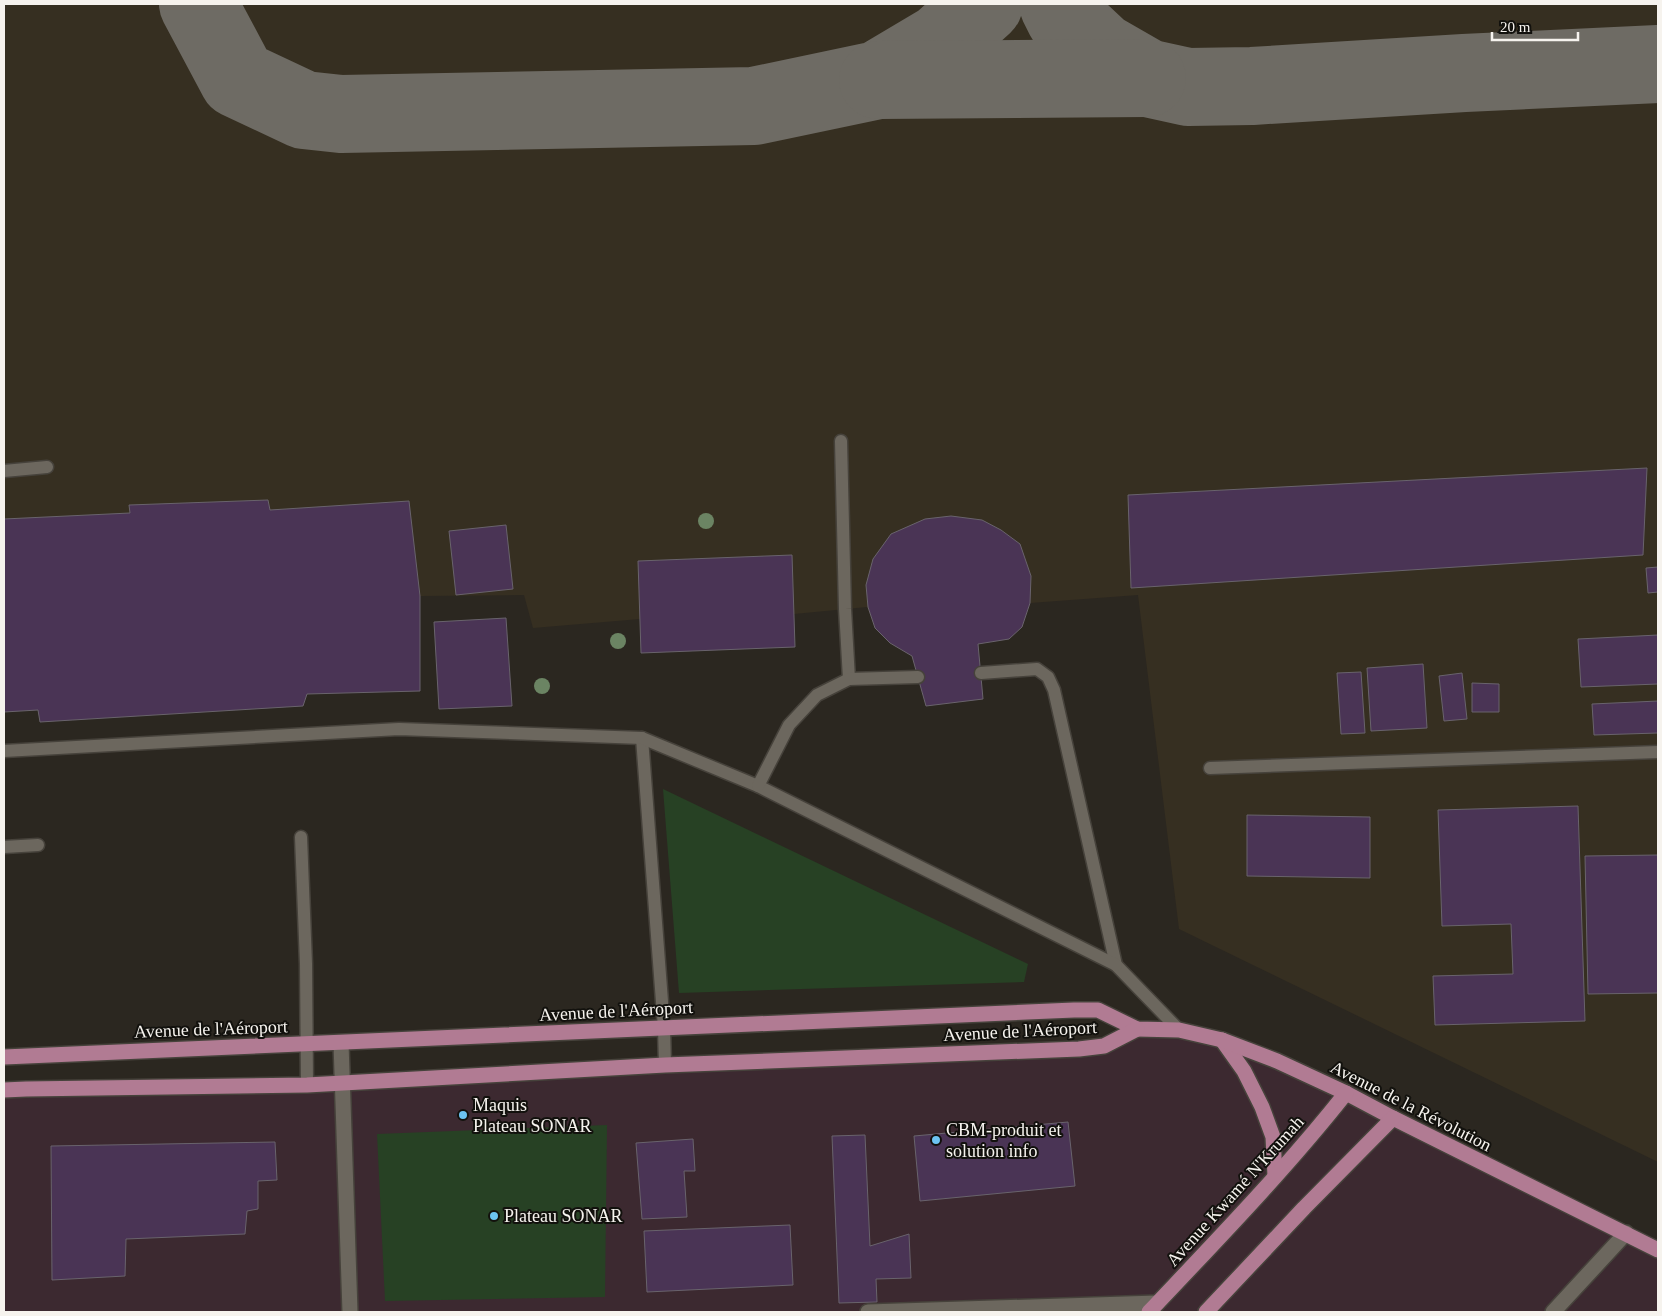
<svg xmlns="http://www.w3.org/2000/svg" width="1662" height="1316" font-family="'Times New Roman',serif">
<style>
.commercial{fill:#3c2930}
.built{fill:#362f21}
.green{fill:#274124}
.lines{fill:none;stroke-linecap:round;stroke-linejoin:round}
.taxiway{stroke:#6e6b64;stroke-width:78}
.building{fill:#4a3455;stroke:#69636c}
.lane-casing{stroke:#46423b;stroke-width:15}
.street-casing{stroke:#46423b;stroke-width:18}
.primary-casing{stroke:#46423b;stroke-width:18}
.lane{stroke:#6c675e;stroke-width:12}
.street{stroke:#6c675e;stroke-width:15}
.primary{stroke:#b17b93;stroke-width:15}
.tree{fill:#6b8463}
.poi-dot{fill:#6cc3f2;stroke:#12110d;stroke-width:2}
.labels{text-anchor:middle;stroke-width:4;stroke-linejoin:round;paint-order:stroke}
.street-label{font-size:18px;fill:#f6f3ee;stroke:#12110d}
.poi-label{font-size:18px;fill:#f6f3ee;stroke:#12110d;text-anchor:start}
</style>
<rect width="100%" height="100%" fill="#2b2720"/>
<path class="commercial" d="M1137,1029L1222,1040L1658,1250V1312H4V1090L1079,1049Z"/>
<path class="built" d="M4,4H1658V1162L1179,929L1138,595L1030,603L1022,627L1009,639L978,644L983,699L926,706L912,656L890,643L875,628L867,607L794,614L795,647L641,653L640,619L533,628L524,595L420,596V691L307,694L303,706L40,722L38,710L4,712Z"/>
<g class="green">
<path d="M663,789L1028,964L1024,982L679,993Z"/>
<path d="M607,1125L605,1297L385,1301L377,1134Z"/>
</g>
<g class="lines">
<g class="taxiway">
<path d="M198,4L238,79L304,110L341,114L754,106L878,80L942,42L984,4"/>
<path d="M1058,4L1065,18L1100,51L1147,78L1188,87L1252,86L1464,73L1658,64"/>
<path d="M878,80L1147,78"/>
</g>
</g>
<g class="building">
<path d="M1647,468L1643,555L1131,588L1128,495Z"/>
<path d="M268,500L270,510L409,501L420,596V691L307,694L303,706L40,722L38,710L4,712V519L130,513L129,505Z"/>
<path d="M951,516L982,520L1001,530L1020,544L1031,576L1030,603L1022,627L1009,639L978,644L983,699L926,706L912,656L890,643L875,628L868,607L866,585L873,559L891,534L925,519Z"/>
<path d="M506,525L513,589L456,595L449,531Z"/>
<path d="M792,555L795,647L641,653L638,561Z"/>
<path d="M1658,567V592L1648,593L1646,568Z"/>
<path d="M506,618L512,706L439,709L434,622Z"/>
<path d="M1658,635V684L1581,687L1578,639Z"/>
<path d="M1423,664L1427,728L1371,731L1367,668Z"/>
<path d="M1361,672L1365,733L1341,734L1337,673Z"/>
<path d="M1462,673L1467,719L1444,721L1439,676Z"/>
<path d="M1472,683L1499,684V712H1472Z"/>
<path d="M1658,701V733L1594,735L1592,704Z"/>
<path d="M1578,806L1585,1021L1435,1025L1433,976L1513,974L1511,924L1442,926L1438,810Z"/>
<path d="M1247,815L1370,817V878L1247,876Z"/>
<path d="M1658,855V993L1588,994L1585,856Z"/>
<path d="M1068,1122L1075,1186L920,1201L914,1136Z"/>
<path d="M865,1135L870,1246L909,1234L911,1278L876,1279L877,1302L839,1303L832,1136Z"/>
<path d="M693,1139L695,1171H684L687,1217L642,1219L636,1143Z"/>
<path d="M275,1142L277,1180L258,1181V1209L247,1211L245,1234L126,1239L125,1276L52,1280L51,1146Z"/>
<path d="M790,1225L793,1285L647,1292L644,1231Z"/>
</g>
<g class="lines">
<g class="lane-casing">
<g id="lane">
<path d="M841,441L845,609L849,679"/>
<path d="M4,471L47,467"/>
<path d="M981,673L1037,669L1048,677L1054,690L1116,965L1179,1030"/>
<path d="M642,738L664,1028L665,1065"/>
<path d="M4,751L399,729L642,738L758,786L1116,965"/>
<path d="M1210,768L1658,752"/>
<path d="M758,786L789,725L817,695L849,679L918,677"/>
<path d="M301,837L306,964L307,1085"/>
<path d="M4,847L38,845"/>
</g>
</g>
<g class="street-casing">
<g id="street">
<path d="M341,1043L350,1312"/>
<path d="M868,1312L1157,1303"/>
<path d="M1553,1312L1626,1233"/>
</g>
</g>
<g class="primary-casing">
<g id="primary">
<path d="M1222,1040L1244,1071L1262,1107L1273,1137L1275,1176"/>
<path d="M4,1057L1074,1010H1098L1137,1029L1179,1030L1222,1040L1277,1061L1346,1093L1393,1118L1658,1250"/>
<path d="M4,1090L26,1089L307,1085L665,1065L1079,1049L1104,1046L1137,1029"/>
<path d="M1149,1312C1216,1241 1285,1170 1346,1093"/>
<path d="M1206,1312L1304,1208L1393,1118"/>
</g>
</g>
<use href="#lane" class="lane"/>
<use href="#street" class="street"/>
<use href="#primary" class="primary"/>
</g>
<g class="tree">
<circle cx="706" cy="521" r="8"/>
<circle cx="618" cy="641" r="8"/>
<circle cx="542" cy="686" r="8"/>
</g>
<g class="poi-dot">
<circle cx="463" cy="1115" r="5"/>
<circle cx="936" cy="1140" r="5"/>
<circle cx="494" cy="1216" r="5"/>
</g>
<g class="labels">
<g class="street-label">
<text transform="translate(616 1011) rotate(-3)" y="6">Avenue de l'Aéroport</text>
<text transform="translate(211 1029) rotate(-2)" y="6">Avenue de l'Aéroport</text>
<text transform="translate(1020 1031) rotate(-3)" y="6">Avenue de l'Aéroport</text>
<text transform="translate(1411 1106) rotate(27)" y="6">Avenue de la Révolution</text>
<text transform="translate(1235 1191) rotate(-48)" y="6">Avenue Kwamé N'Krumah</text>
</g>
<g class="poi-label">
<text x="473" y="1111">Maquis<tspan x="473" dy="21">Plateau SONAR</tspan></text>
<text x="946" y="1136">CBM-produit et<tspan x="946" dy="21">solution info</tspan></text>
<text x="504" y="1222">Plateau SONAR</text>
</g>
</g>
<rect width="1662" height="1316" fill="none" stroke="#f6f3ee" stroke-width="10"/>
<path d="M1492 32v8h86v-8" fill="none" stroke="#f6f3ee" stroke-width="2.5"/>
<text x="1500" y="32" font-size="15" fill="#f6f3ee" stroke="#12110d" stroke-width="4" paint-order="stroke">20 m</text>
</svg>
